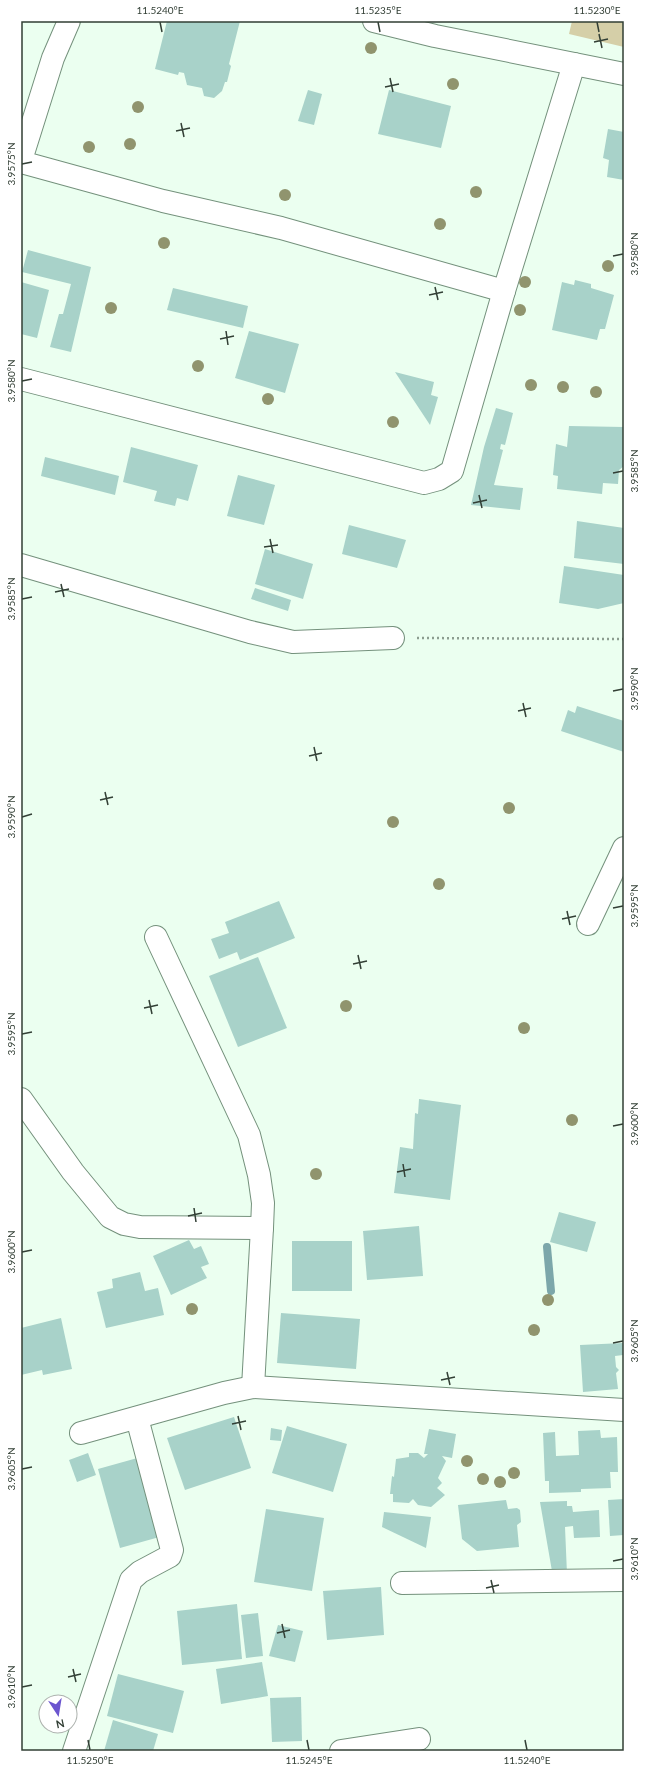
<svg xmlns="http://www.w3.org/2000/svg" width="645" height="1772" font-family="Lato,sans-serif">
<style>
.green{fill:#d5cfa8}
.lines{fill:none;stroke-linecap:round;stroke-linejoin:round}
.stream{stroke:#7ca7aa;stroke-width:8}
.building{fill:#a8d2c9}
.street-casing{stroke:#74917c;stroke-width:24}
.path{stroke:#8c9d90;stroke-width:2.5;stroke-dasharray:2 3;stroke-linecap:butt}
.street{stroke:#fff;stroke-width:22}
.tree{fill:#90946e}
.ticks{fill:none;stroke:#323f35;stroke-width:1.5}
.neatline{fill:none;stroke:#323f35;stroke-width:1.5}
.ticks-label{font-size:10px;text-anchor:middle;fill:#323f35}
</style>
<rect width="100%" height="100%" fill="#ebfff0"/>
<path class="green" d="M572,21H624V47L569,34Z"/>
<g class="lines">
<path class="stream" d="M547,1247L551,1291"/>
</g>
<g class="building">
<path d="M167,21H240L229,64L231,66L227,82H225L222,91L214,98L204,96L202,88L187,85L184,73L179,72L178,75L155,69Z"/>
<path d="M308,90L322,94L314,125L298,121Z"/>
<path d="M389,90L451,106L441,148L378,134Z"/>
<path d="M608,129L624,132V180L607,177L609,160L603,158Z"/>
<path d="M28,250L91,267L71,352L50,347L59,314H63L71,284L22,272Z"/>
<path d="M575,280L591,284V288L614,295L605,329H600L597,340L552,330L562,282L574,285Z"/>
<path d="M21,282L49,290L37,338L21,334Z"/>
<path d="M173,288L248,306L243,328L167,310Z"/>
<path d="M249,331L299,344L285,393L235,378Z"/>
<path d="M395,372L434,382L431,395L438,397L430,425Z"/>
<path d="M496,408L513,413L505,445L501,444L500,449L503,450L494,485L523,488L520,510L471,505L484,447Z"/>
<path d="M569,426L624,427V466L619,470L618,484L603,483L602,494L557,489L558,476L553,475L556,444L567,447Z"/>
<path d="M131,447L198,465L188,501L177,498L175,506L154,501L157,491L123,482Z"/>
<path d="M45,457L119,476L115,495L41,476Z"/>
<path d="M238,475L275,485L264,525L227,516Z"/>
<path d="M577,521L624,528V564L574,558Z"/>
<path d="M349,525L406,540L397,568L342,554Z"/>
<path d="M265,549L313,564L303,599L255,584Z"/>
<path d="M564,566L624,575V603L598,609L559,603Z"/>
<path d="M255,588L291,600L288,611L251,599Z"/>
<path d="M577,706L624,721V752L561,731L568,710L575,713Z"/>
<path d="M279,901L295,938L240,960L237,952L219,959L211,939L229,933L225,922Z"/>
<path d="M258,957L287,1028L238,1047L209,976Z"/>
<path d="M419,1099L461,1105L450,1200L394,1193L400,1147L413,1149L415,1113L418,1114Z"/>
<path d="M559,1212L596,1222L587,1252L550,1242Z"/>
<path d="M419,1226L423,1276L367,1280L363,1231Z"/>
<path d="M189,1240L194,1249L201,1246L209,1264L201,1267L207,1278L171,1295L153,1256Z"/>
<rect x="292" y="1241" width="60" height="50"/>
<path d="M140,1272L145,1291L158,1288L164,1315L106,1328L97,1292L113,1288L112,1279Z"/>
<path d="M281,1313L360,1319L356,1369L277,1363Z"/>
<path d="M61,1318L72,1369L43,1375L42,1370L21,1375V1328Z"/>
<path d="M623,1343V1355L615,1356L616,1367L619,1370L616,1373L618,1389L583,1392L580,1345Z"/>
<path d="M234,1417L251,1468L185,1490L167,1438Z"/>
<path d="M287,1426L347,1444L333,1492L272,1473Z"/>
<path d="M271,1428L282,1430L281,1441L270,1440Z"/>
<path d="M429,1429L456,1434L452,1458L442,1456L446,1461L438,1478L442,1483L437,1488L445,1495L431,1507L418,1505L413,1499L409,1503L393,1502V1494H390L392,1476L394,1477L396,1459L409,1457V1453H418L424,1458L428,1454H424Z"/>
<path d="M600,1430L601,1438L617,1437L618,1472H610L611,1488L581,1489V1492L549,1493V1481H545L543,1433L555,1432L556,1456L579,1455L578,1431Z"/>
<path d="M88,1453L96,1475L77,1482L69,1460Z"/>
<path d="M141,1457L163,1536L120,1548L98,1469Z"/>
<path d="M624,1499V1535L610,1536L608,1500Z"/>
<path d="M506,1500L508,1509L517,1508L520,1510L521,1522L517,1525L519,1547L477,1551L462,1539L458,1505Z"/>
<path d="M567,1501V1506H572L573,1512L599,1510L600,1537L574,1538L573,1526L565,1527L567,1574L553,1577L540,1502Z"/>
<path d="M266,1509L324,1518L312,1591L254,1582Z"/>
<path d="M384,1512L431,1517L426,1548L382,1527Z"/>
<path d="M381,1587L384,1635L327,1640L323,1591Z"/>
<path d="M237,1604L242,1659L182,1665L177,1611Z"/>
<path d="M258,1613L263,1656L246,1658L241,1615Z"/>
<path d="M278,1625L303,1631L295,1662L269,1656Z"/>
<path d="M262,1662L268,1696L221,1704L216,1669Z"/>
<path d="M118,1674L184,1691L173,1733L107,1716Z"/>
<path d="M301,1697L302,1741L272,1742L270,1698Z"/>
<path d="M113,1720L158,1734L153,1751H104Z"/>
</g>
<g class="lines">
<g class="street-casing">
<g id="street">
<path d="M374,21L435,36L624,74"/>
<path d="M21,160L53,58L69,21"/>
<path d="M21,162L163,201L281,228L504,291"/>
<path d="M21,379L424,483L439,479L452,471L504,291L574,64"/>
<path d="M21,565L250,632L293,642L393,638"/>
<path d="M588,924L624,848"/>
<path d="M156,937L249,1135L259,1175L263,1203L262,1228L253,1387L624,1410"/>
<path d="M21,1099L73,1172L110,1217L124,1224L140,1227L262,1228"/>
<path d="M81,1433L224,1393L253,1387"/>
<path d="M402,1583L624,1580"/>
<path d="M74,1751L131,1580L140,1572L170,1556L172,1550L137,1418"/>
<path d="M341,1751L419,1739"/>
</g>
</g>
<path class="path" d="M417,638L624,639"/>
<use href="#street" class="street"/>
</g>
<g class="tree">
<circle cx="371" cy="48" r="6"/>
<circle cx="453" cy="84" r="6"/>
<circle cx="138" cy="107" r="6"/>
<circle cx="130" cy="144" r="6"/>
<circle cx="89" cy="147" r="6"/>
<circle cx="476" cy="192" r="6"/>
<circle cx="285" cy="195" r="6"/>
<circle cx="440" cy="224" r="6"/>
<circle cx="164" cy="243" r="6"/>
<circle cx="608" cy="266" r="6"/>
<circle cx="525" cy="282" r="6"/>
<circle cx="111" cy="308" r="6"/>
<circle cx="520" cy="310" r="6"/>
<circle cx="198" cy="366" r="6"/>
<circle cx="531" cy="385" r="6"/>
<circle cx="563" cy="387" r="6"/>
<circle cx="596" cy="392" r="6"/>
<circle cx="268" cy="399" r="6"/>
<circle cx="393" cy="422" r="6"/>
<circle cx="509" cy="808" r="6"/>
<circle cx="393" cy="822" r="6"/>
<circle cx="439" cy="884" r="6"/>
<circle cx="346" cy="1006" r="6"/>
<circle cx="524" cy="1028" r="6"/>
<circle cx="572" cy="1120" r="6"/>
<circle cx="316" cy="1174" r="6"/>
<circle cx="548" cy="1300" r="6"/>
<circle cx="192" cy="1309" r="6"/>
<circle cx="534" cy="1330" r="6"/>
<circle cx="467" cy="1461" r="6"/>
<circle cx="514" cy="1473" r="6"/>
<circle cx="483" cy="1479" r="6"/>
<circle cx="500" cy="1482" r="6"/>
</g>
<path class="ticks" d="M160,22L162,32M378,22L380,32M597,22L599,32M599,34L602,48M594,42L608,39M390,78L393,92M385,87L399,84M181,123L184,137M176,131L190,128M22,164L32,162M613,256L623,254M435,287L438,300M429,295L443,292M226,331L228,345M220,339L234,336M22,381L32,379M613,473L623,471M479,495L482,508M473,503L487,500M270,539L273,553M264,547L278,545M61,584L64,597M55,592L69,589M22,599L32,597M613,691L623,689M523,703L526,717M518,711L531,708M314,747L317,761M309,756L322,753M105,792L108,805M100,800L113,797M22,817L32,814M613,908L623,906M567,911L570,925M562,919L576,916M358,955L361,969M353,964L367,961M149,1000L152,1014M144,1008L158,1005M22,1034L32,1032M613,1126L623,1124M403,1164L405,1177M397,1172L411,1169M194,1208L196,1222M188,1216L202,1213M22,1252L32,1250M613,1343L623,1341M447,1372L450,1385M441,1380L455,1377M238,1416L241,1430M232,1424L246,1421M22,1469L32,1467M613,1561L623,1559M491,1580L494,1593M486,1588L499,1585M282,1624L285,1638M277,1633L290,1630M73,1669L76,1682M68,1677L81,1674M22,1687L32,1685M88,1740L90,1750M307,1740L309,1750M525,1740L527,1750"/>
<rect width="645" height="1772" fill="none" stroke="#ffffff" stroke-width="44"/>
<g transform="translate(58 1714) rotate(168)"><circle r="19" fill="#ffffff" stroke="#adb2ae"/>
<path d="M0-3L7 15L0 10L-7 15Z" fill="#6b55cf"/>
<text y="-6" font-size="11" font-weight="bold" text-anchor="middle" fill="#323f35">N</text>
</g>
<rect x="22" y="22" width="601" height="1728" class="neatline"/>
<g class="ticks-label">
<text x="160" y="14">11.5240°E</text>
<text x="378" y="14">11.5235°E</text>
<text x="597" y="14">11.5230°E</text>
<text transform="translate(11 164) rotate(-90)" y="4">3.9575°N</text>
<text transform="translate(634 254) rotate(-90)" y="4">3.9580°N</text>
<text transform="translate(11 381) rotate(-90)" y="4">3.9580°N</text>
<text transform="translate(634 471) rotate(-90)" y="4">3.9585°N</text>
<text transform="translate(11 599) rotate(-90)" y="4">3.9585°N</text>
<text transform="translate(634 689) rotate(-90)" y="4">3.9590°N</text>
<text transform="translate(11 817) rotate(-90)" y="4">3.9590°N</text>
<text transform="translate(634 906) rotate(-90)" y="4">3.9595°N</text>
<text transform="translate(11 1034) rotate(-90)" y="4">3.9595°N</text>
<text transform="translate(634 1124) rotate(-90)" y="4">3.9600°N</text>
<text transform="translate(11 1252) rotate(-90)" y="4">3.9600°N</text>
<text transform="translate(634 1341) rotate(-90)" y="4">3.9605°N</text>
<text transform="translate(11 1469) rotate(-90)" y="4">3.9605°N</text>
<text transform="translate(634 1559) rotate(-90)" y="4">3.9610°N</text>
<text transform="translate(11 1687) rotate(-90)" y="4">3.9610°N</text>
<text x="90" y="1764">11.5250°E</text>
<text x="309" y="1764">11.5245°E</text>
<text x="527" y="1764">11.5240°E</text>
</g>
</svg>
